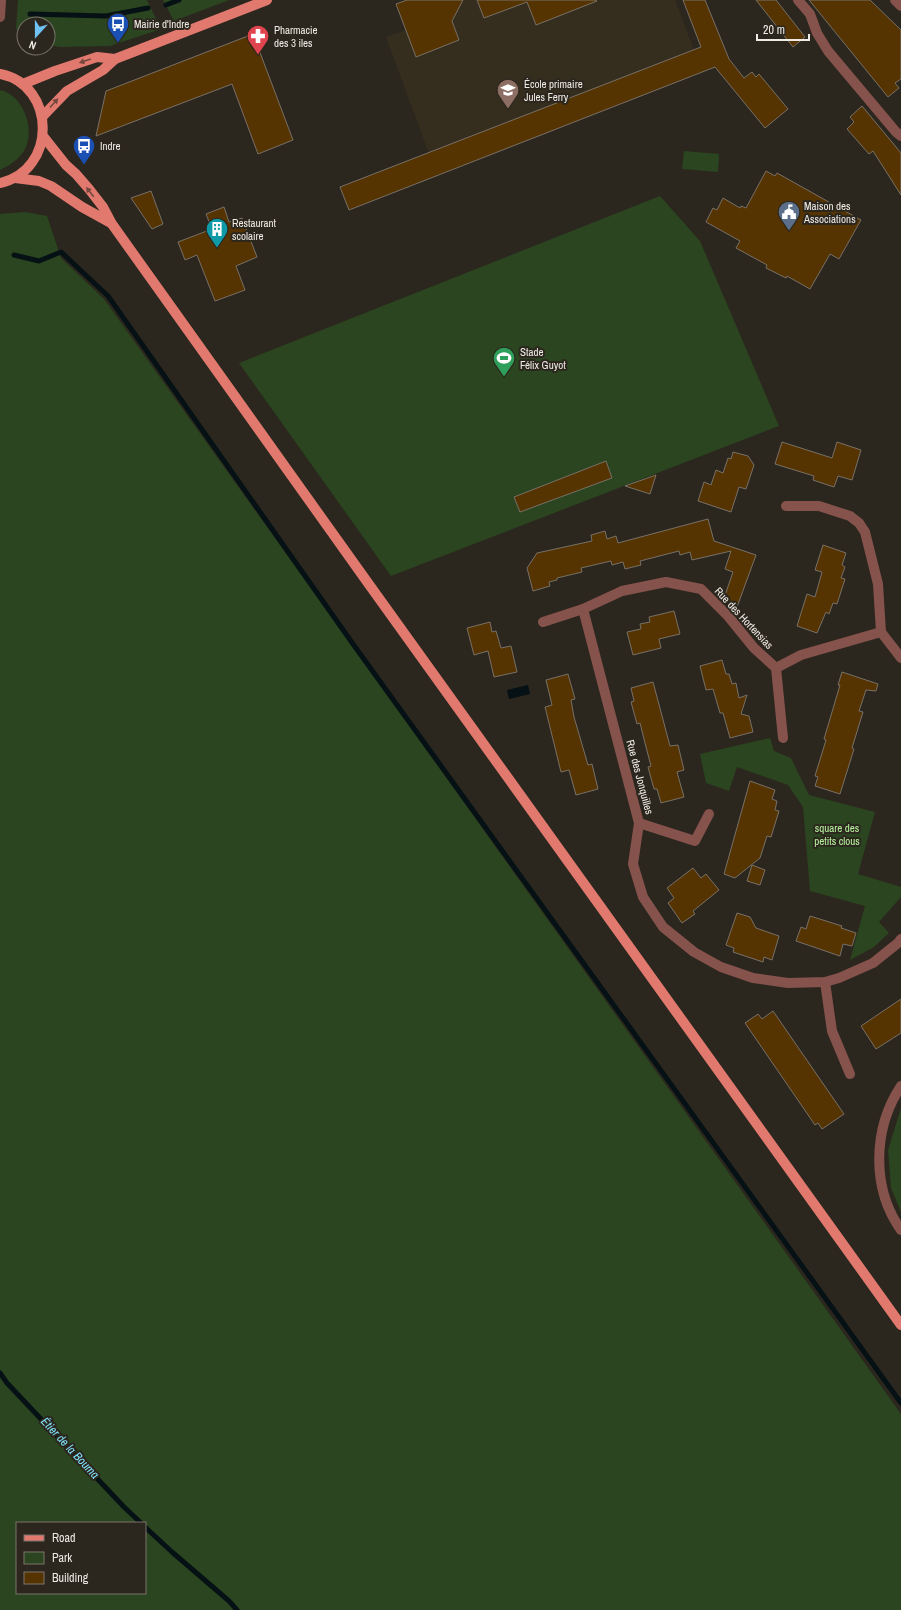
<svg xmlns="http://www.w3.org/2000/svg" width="901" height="1610" font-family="'Archivo Narrow',sans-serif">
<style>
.built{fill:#352d1e}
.green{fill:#2a451f;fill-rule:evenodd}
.water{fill:#051114}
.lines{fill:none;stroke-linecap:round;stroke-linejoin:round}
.stream{stroke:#051114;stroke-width:5}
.building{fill:#553402;stroke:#787067}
.minor{stroke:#85524c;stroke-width:10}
.major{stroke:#e1796f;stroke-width:10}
.oneway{fill:#74483e}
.labels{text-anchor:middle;stroke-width:4;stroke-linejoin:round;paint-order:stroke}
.poi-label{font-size:11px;fill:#eeeae4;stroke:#2c271e;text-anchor:start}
.street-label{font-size:11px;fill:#eeeae4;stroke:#2c271e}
.park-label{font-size:11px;fill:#b6f19e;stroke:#2c271e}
.water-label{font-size:12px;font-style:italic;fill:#7ee2fb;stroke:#2c271e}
</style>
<rect width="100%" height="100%" fill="#2c271e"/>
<path class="built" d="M407,0H675L694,50L688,52L695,75L437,175L386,37L406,30L396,4Z"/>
<g class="green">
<path d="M18,0H147L161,29L110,46L61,47L48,45V24H24V36L16,29Z"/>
<path d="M163,0H229L174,21Z"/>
<path d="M0,90C24,95 36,131 24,151C18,160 10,165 0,170Z"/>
<path d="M684,151L719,154L718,172L682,169Z"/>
<path d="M660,196L700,241L779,426L391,576L239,363Z"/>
<path d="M25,212L47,216L61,258L104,299L901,1414V1610H0V214ZM17,1523H145V1593H17Z"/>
<path d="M770,738L774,751L791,758L809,795L875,812L858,874L901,887V897L879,922L889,933L874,947L850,960L865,906L810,891L803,807L788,785L737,767L729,791L706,783L700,754Z"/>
<path d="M901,1108V1212L891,1188L888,1150Z"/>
</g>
<path class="water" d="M528,685L530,694L509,699L507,690Z"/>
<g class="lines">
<g class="stream">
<path d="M166,5L179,0"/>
<path d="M30,14L106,16L148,8"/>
<path d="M14,255L39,261L61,252L108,296L353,644L901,1403"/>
<path d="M0,1373L7,1383L124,1507L141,1523"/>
<path d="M145,1527L172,1552L229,1601L237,1610"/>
</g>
</g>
<g class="building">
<path d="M407,0H463L452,21L459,40L416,57L396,4Z"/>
<path d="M477,0H596L597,1L536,25L527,2L484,18Z"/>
<path d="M683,0H705L729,59L744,78L752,72L756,77L759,74L788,109L765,128L715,67L349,210L340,187L701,47Z"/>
<path d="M756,0H776L805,37L793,47Z"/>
<path d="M809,0H870L901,30V79L895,83L899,88L888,97Z"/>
<path d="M253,34L293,140L258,154L232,84L96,136L106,91Z"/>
<path d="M862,106L901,153V195L873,151L869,154L847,129L854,122L850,117Z"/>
<path d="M766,171L775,176L777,173L861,220L839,259L830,254L810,289L787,276L786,278L766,268L767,265L736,248L740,241L706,222L713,208L717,210L723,198L740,208L741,206L746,208Z"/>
<path d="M151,191L163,224L152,229L131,198Z"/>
<path d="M224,207L229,222L242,218L257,257L236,266L245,290L215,301L197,255L185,260L178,242L212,229L206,214Z"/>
<path d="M782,442L832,458L837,442L861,450L852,480L838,476L834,487L813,480L814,476L775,464Z"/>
<path d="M733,452L748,456L754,465L746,489L739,487L731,512L698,501L704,482L711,485L716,470L723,473L728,458L731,459Z"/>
<path d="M606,461L612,478L520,512L514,497Z"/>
<path d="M656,475L650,494L625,486Z"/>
<path d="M708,519L714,541L756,555L737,607L723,601L733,572L725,569L731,551L692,560L690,552L680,555L679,551L640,561L641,565L625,569L623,562L612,565L611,561L581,568L582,572L557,578V580L549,582L550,586L533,591L527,568L537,553L592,541L591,535L605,531L607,539L616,536L618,543Z"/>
<path d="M823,545L846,553L842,565L845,567L841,578L845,579L837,604L833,603L829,614L826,612L817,633L797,626L807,594L815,597L822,572L815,570Z"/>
<path d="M674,611L680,634L659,639L661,648L633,655L627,632L641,629L640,624L650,622L649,617Z"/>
<path d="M490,622L492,632L496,631L501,648L511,646L517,672L494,677L488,651L474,655L467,628Z"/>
<path d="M722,660L726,674H729L732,684L736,683L739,698L747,695L741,714L749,716L753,732L730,738L723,713H720L713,689L706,690L700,666Z"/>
<path d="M842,672L878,684L876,691L866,690L859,711L863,712L852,748L854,749L840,794L815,786L818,777L815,776L826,740L824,739L840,685H838Z"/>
<path d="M568,674L575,699L571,700L574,717L588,765L592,764L598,789L576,795L569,770L561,772L545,707L552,705L546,680Z"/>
<path d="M653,682L670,746L678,745L684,770L677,772L684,797L661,803L657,789H654L648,767L651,766L646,747L640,723L637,724L631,702L634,701L631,688Z"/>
<path d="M750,781L775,790L772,799L777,801L775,810L779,811L771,837L767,836L760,858L735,878L724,874Z"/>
<path d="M752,865L765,870L760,885L747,881Z"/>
<path d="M693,868L701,878L706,874L719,890L693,911L695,914L682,923L668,903L674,898L667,888Z"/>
<path d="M737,913L750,917L756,928L779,936L772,960L764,957L763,962L733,952L734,948L726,945Z"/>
<path d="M810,916L842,926L841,928L856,933L852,946L843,944L840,956L796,941L801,927L806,929Z"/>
<path d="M901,999V1033L876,1049L861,1026Z"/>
<path d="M773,1011L844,1114L822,1129L818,1123L815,1125L745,1023L758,1014L762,1019Z"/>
</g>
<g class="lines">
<g class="minor">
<path d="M798,0L810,14L817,33L828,51L896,132L901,136"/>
<path d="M895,0L901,6"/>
<path d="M0,17L1,0"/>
<path d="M786,506H819L850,516L859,523L865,532L878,584L881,632L901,658"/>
<path d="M583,609L639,823L633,864L643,897L663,927L694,952L721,967L753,978L788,983L825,982L839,978L873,963L898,943L901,939"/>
<path d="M543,622L583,609L622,591L666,582L701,589L728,616L754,648L776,668"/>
<path d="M776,668L801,655L881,632"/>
<path d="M776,668L783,738"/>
<path d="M639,823L695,841L709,814"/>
<path d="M825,982L832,1031L850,1074"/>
<path d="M901,1086C873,1128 871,1188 901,1230"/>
</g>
<g class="major">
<path d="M0,74C57,85 57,171 0,183"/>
<path d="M23,84L55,71L97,57L115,59"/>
<path d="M42,117L67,91L103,70L115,59L267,0"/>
<path d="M43,136L66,165L76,174L89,189L103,207L112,224L368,583L901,1325"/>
<path d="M15,178L39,181L51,186L82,207L111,223"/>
</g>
</g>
<defs><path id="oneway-solid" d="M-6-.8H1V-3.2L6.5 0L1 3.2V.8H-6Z"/></defs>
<g class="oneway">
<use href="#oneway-solid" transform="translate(85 61) rotate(161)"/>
<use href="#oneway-solid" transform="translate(54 103) rotate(-48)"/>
<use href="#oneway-solid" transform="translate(90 192) rotate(-128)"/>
</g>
<defs>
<g id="bus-pin" transform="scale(1.15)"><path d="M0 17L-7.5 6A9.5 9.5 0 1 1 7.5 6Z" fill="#1a4fb4" stroke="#2c271e"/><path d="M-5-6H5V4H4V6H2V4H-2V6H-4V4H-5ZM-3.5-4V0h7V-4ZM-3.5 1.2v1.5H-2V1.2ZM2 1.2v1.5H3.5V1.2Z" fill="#fff"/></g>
<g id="pharmacy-pin" transform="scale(1.15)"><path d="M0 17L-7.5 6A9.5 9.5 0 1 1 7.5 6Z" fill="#e0444e" stroke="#2c271e"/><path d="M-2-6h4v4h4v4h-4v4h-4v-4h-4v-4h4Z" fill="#fff"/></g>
<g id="school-pin" transform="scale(1.15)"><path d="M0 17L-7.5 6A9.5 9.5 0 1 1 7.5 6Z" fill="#8d6e63" stroke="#2c271e"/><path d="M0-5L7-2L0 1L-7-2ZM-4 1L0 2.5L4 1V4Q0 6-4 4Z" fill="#fff"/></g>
<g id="civic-pin" transform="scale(1.15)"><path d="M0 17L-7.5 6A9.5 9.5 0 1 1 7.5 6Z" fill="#5c6f8a" stroke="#2c271e"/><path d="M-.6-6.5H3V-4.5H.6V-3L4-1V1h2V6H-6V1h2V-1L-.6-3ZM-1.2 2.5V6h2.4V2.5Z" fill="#fff"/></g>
<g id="building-pin" transform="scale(1.15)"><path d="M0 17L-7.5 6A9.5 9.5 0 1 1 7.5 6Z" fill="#0f9aa8" stroke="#2c271e"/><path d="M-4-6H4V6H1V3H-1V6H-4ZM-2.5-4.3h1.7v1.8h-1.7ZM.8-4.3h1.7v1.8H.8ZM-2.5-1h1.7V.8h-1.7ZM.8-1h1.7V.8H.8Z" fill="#fff"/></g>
<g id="stadium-pin" transform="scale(1.15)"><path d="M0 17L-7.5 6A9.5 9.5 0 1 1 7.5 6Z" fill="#2e9e5b" stroke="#2c271e"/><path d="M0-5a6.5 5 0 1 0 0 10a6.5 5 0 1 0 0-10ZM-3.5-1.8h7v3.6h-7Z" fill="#fff"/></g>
</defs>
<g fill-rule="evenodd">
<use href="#bus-pin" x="118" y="24"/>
<use href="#pharmacy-pin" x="258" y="36"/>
<use href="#school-pin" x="508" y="90"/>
<use href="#bus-pin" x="84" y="146"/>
<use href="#civic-pin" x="789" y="212"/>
<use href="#building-pin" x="217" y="229"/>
<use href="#stadium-pin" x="504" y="358"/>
</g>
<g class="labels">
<g class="poi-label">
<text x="134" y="28">Mairie d'Indre</text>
<text x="274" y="34">Pharmacie<tspan x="274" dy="13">des 3 iles</tspan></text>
<text x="524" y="88">École primaire<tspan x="524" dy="13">Jules Ferry</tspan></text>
<text x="100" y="150">Indre</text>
<text x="804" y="210">Maison des<tspan x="804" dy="13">Associations</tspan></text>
<text x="232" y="227">Restaurant<tspan x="232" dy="13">scolaire</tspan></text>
<text x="520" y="356">Stade<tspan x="520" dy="13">Félix Guyot</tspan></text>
</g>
<g class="street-label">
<text transform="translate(744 618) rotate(47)" y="4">Rue des Hortensias</text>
<text transform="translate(640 777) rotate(75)" y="4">Rue des Jonquilles</text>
</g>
<g class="park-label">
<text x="837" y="832">square des<tspan x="837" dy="13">petits clous</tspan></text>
</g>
<g class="water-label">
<text transform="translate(70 1448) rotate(47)" y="4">Étier de la Bouma</text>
</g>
</g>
<rect x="16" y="1522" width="130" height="72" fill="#2c271e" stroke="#7a756d"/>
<rect x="24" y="1535" width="20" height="6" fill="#e1796f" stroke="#7a756d"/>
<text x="52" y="1542" font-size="12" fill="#eeeae4">Road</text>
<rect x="24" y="1552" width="20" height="12" fill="#2a451f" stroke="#7a756d"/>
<text x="52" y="1562" font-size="12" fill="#eeeae4">Park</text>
<rect x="24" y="1572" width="20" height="12" fill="#553402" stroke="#7a756d"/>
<text x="52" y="1582" font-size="12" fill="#eeeae4">Building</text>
<g transform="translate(36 36) rotate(201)"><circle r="19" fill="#2c271e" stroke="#7a756d"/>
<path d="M0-3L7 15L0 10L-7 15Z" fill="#6fc2f4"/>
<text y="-6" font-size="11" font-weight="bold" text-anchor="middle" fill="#eeeae4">N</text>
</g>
<path d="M757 34v6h52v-6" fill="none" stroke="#eeeae4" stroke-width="2"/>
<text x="763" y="34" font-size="12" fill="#eeeae4" stroke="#2c271e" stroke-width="3" paint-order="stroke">20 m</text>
</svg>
